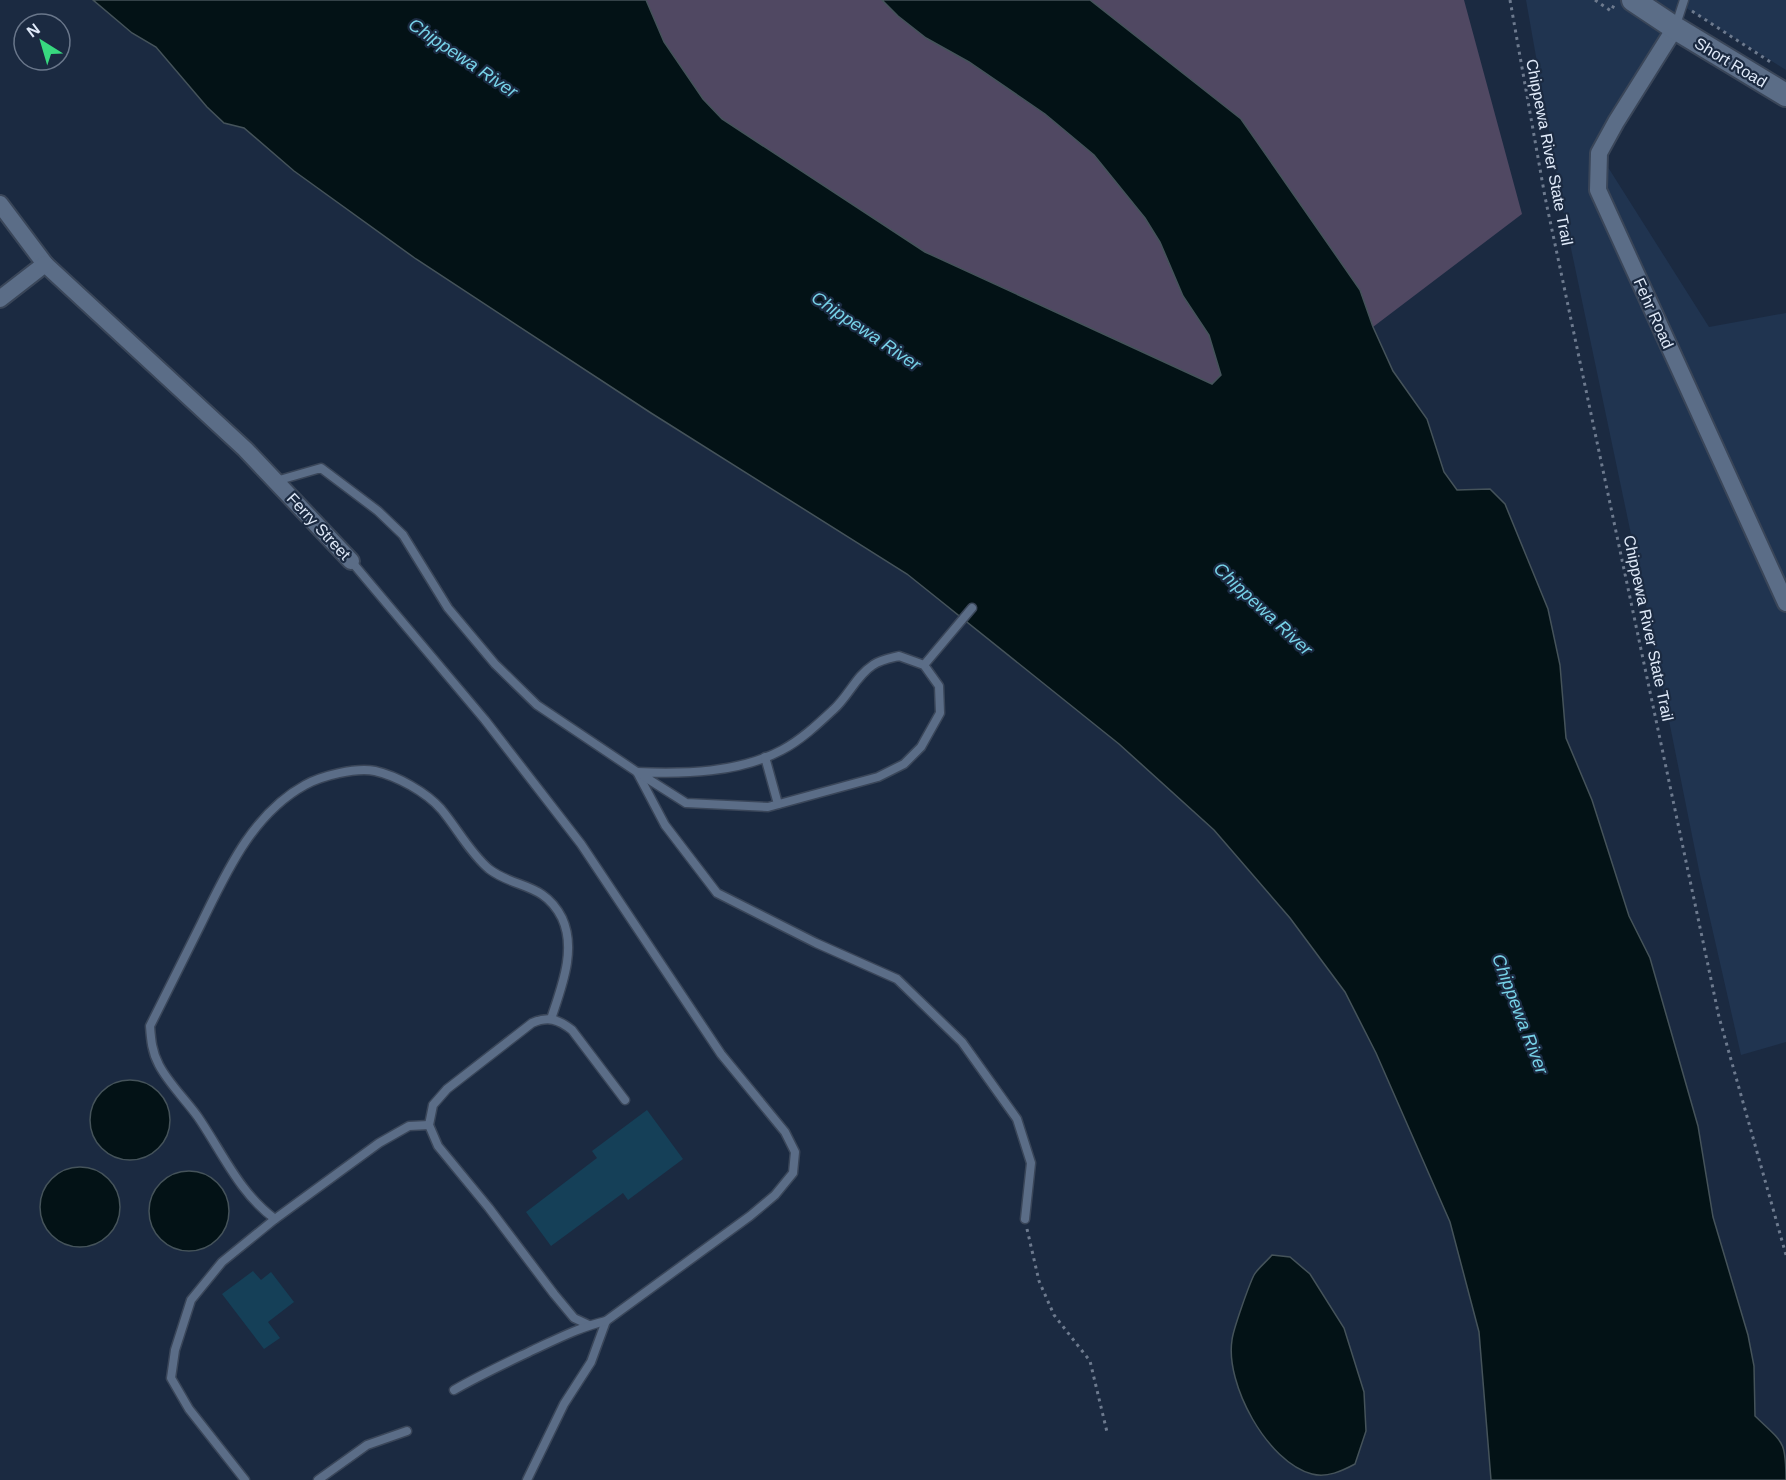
<svg xmlns="http://www.w3.org/2000/svg" width="1786" height="1480" font-family="Helvetica,sans-serif">
<style>
.built{fill:#203450}
.green{fill:#504862}
.water{fill:#031216;stroke:#45535a;stroke-width:1.5}
.building{fill:#154058}
.lines{fill:none;stroke-linecap:round;stroke-linejoin:round}
.lane-casing{stroke:#3a4659;stroke-width:11}
.street-casing{stroke:#3a4659;stroke-width:20}
.secondary-casing{stroke:#3a4659;stroke-width:26}
.path{stroke:#6d7a8e;stroke-width:3;stroke-dasharray:3 4.5;stroke-linecap:butt}
.lane{stroke:#5b6d87;stroke-width:8}
.street{stroke:#5b6d87;stroke-width:16}
.secondary{stroke:#5b6d87;stroke-width:22}
.labels{text-anchor:middle;stroke-width:4.5;stroke-linejoin:round;paint-order:stroke}
.street-label{font-size:16px;fill:#e0eaf9;stroke:#1b2a41}
.water-label{font-size:18px;font-style:italic;fill:#77d2e8;stroke:#1b2a41}
</style>
<rect width="100%" height="100%" fill="#1b2a41"/>
<path class="built" d="M1526,0H1786V70L1683,6L1599,153L1709,327L1786,313V1042L1741,1055L1700,875L1645,601L1564,215Z"/>
<g class="green">
<path d="M646,0H882L898,16L926,38L969,62L1045,114L1094,155L1145,218L1160,242L1183,296L1209,335L1221,375L1212,384L925,252L722,119L703,99L664,42Z"/>
<path d="M1090,0H1464L1522,214L1373,327L1360,290L1241,119Z"/>
</g>
<g class="water">
<path d="M93,0H646L664,42L703,99L722,119L925,252L1212,384L1221,375L1209,335L1183,296L1160,242L1145,218L1094,155L1045,114L969,62L926,38L898,16L882,0H1090L1241,119L1360,290L1373,327L1393,371L1427,419L1444,472L1457,490L1490,489L1505,504L1548,609L1560,665L1566,738L1592,800L1629,916L1650,958L1698,1126L1713,1217L1748,1335L1754,1366L1755,1416C1783,1443 1786,1440 1786,1480H1491L1479,1332L1450,1222L1376,1053L1345,992L1290,918L1214,830L1119,744L907,574L651,413L416,259L294,171L244,128L224,123L207,107L156,47L132,33Z"/>
<circle cx="130" cy="1120" r="40"/>
<circle cx="80" cy="1207" r="40"/>
<circle cx="189" cy="1211" r="40"/>
<path d="M1272,1255L1290,1257L1310,1274L1344,1328L1364,1392L1366,1431L1355,1464C1342,1471 1327,1478 1312,1474C1267,1462 1225,1384 1232,1340C1233,1330 1249,1285 1254,1275C1258,1268 1267,1261 1272,1255Z"/>
</g>
<g class="building">
<path d="M647,1110L683,1159L628,1200L623,1193L551,1246L526,1212L597,1158L592,1151Z"/>
<path d="M253,1271L261,1280L271,1272L294,1302L268,1322L280,1338L264,1349L222,1294Z"/>
</g>
<g class="lines">
<g class="lane-casing">
<g id="lane">
<path d="M1675,28L1684,0"/>
<path d="M276,481L321,468L378,511L403,535L448,608L495,664L537,705L637,772L665,825L717,893L816,943L897,979L962,1042L1017,1119L1031,1163L1025,1219"/>
<path d="M351,561L485,720L581,844L721,1054L785,1132L795,1152L793,1173L775,1195L750,1216L606,1321L591,1362L564,1404L527,1480"/>
<path d="M899,656L924,665L939,686L940,713L921,747L904,764L878,777L768,807L686,803L637,772C684,774 739,773 782,750C801,740 818,724 833,710C848,697 856,676 873,665C880,660 891,658 899,656Z"/>
<path d="M924,665L972,608"/>
<path d="M765,757L778,804"/>
<path d="M275,1219C240,1194 222,1152 198,1117C186,1100 169,1084 159,1065C152,1052 151,1040 150,1026C167,992 184,958 201,924C226,873 252,814 305,785C321,776 356,767 375,771C397,776 426,792 441,809C457,828 470,853 489,869C515,889 544,882 562,918C577,950 561,988 551,1019"/>
<path d="M589,1325L574,1318L554,1294L489,1208L438,1146L429,1125L433,1105L447,1089L532,1023C548,1016 558,1019 572,1030L625,1100"/>
<path d="M454,1390C480,1375 506,1363 533,1350C557,1339 580,1327 606,1321"/>
<path d="M245,1480L189,1409L171,1378L175,1350L191,1300L222,1262L275,1219L379,1143L409,1126L429,1125"/>
<path d="M318,1480L367,1445L407,1431"/>
</g>
</g>
<g class="street-casing">
<g id="street">
<path d="M1675,28L1616,122L1599,153L1598,190L1786,603"/>
<path d="M0,204L45,264L245,449L351,561"/>
<path d="M0,299L45,264"/>
</g>
</g>
<g class="secondary-casing">
<path id="secondary" d="M1633,0L1675,28L1786,95"/>
</g>
<g class="path">
<path d="M1510,0L1545,197L1719,1017L1786,1255"/>
<path d="M1595,0L1611,11L1614,5"/>
<path d="M1692,11L1772,63"/>
<path d="M1027,1229L1039,1281L1054,1315L1090,1361L1107,1432"/>
</g>
<use href="#lane" class="lane"/>
<use href="#street" class="street"/>
<use href="#secondary" class="secondary"/>
</g>
<g class="labels">
<g class="street-label">
<text transform="translate(1731 62) rotate(31)" y="6">Short Road</text>
<text transform="translate(1550 152) rotate(79)" y="6">Chippewa River State Trail</text>
<text transform="translate(1654 313) rotate(66)" y="6">Fehr Road</text>
<text transform="translate(319 526) rotate(47)" y="6">Ferry Street</text>
<text transform="translate(1649 628) rotate(78)" y="6">Chippewa River State Trail</text>
</g>
<g class="water-label">
<text transform="translate(463 58) rotate(34)" y="6">Chippewa River</text>
<text transform="translate(866 331) rotate(34)" y="6">Chippewa River</text>
<text transform="translate(1263 609) rotate(43)" y="6">Chippewa River</text>
<text transform="translate(1520 1014) rotate(69)" y="6">Chippewa River</text>
</g>
</g>
<g transform="translate(42 42) rotate(323)"><circle r="28" fill="#1b2a41" stroke="#6a778b" stroke-width="1.5"/>
<path d="M0-4.5L10 22L0 15L-10 22Z" fill="#38d87f"/>
<text y="-9" font-size="16" font-weight="bold" text-anchor="middle" fill="#e0eaf9">N</text>
</g>
</svg>
